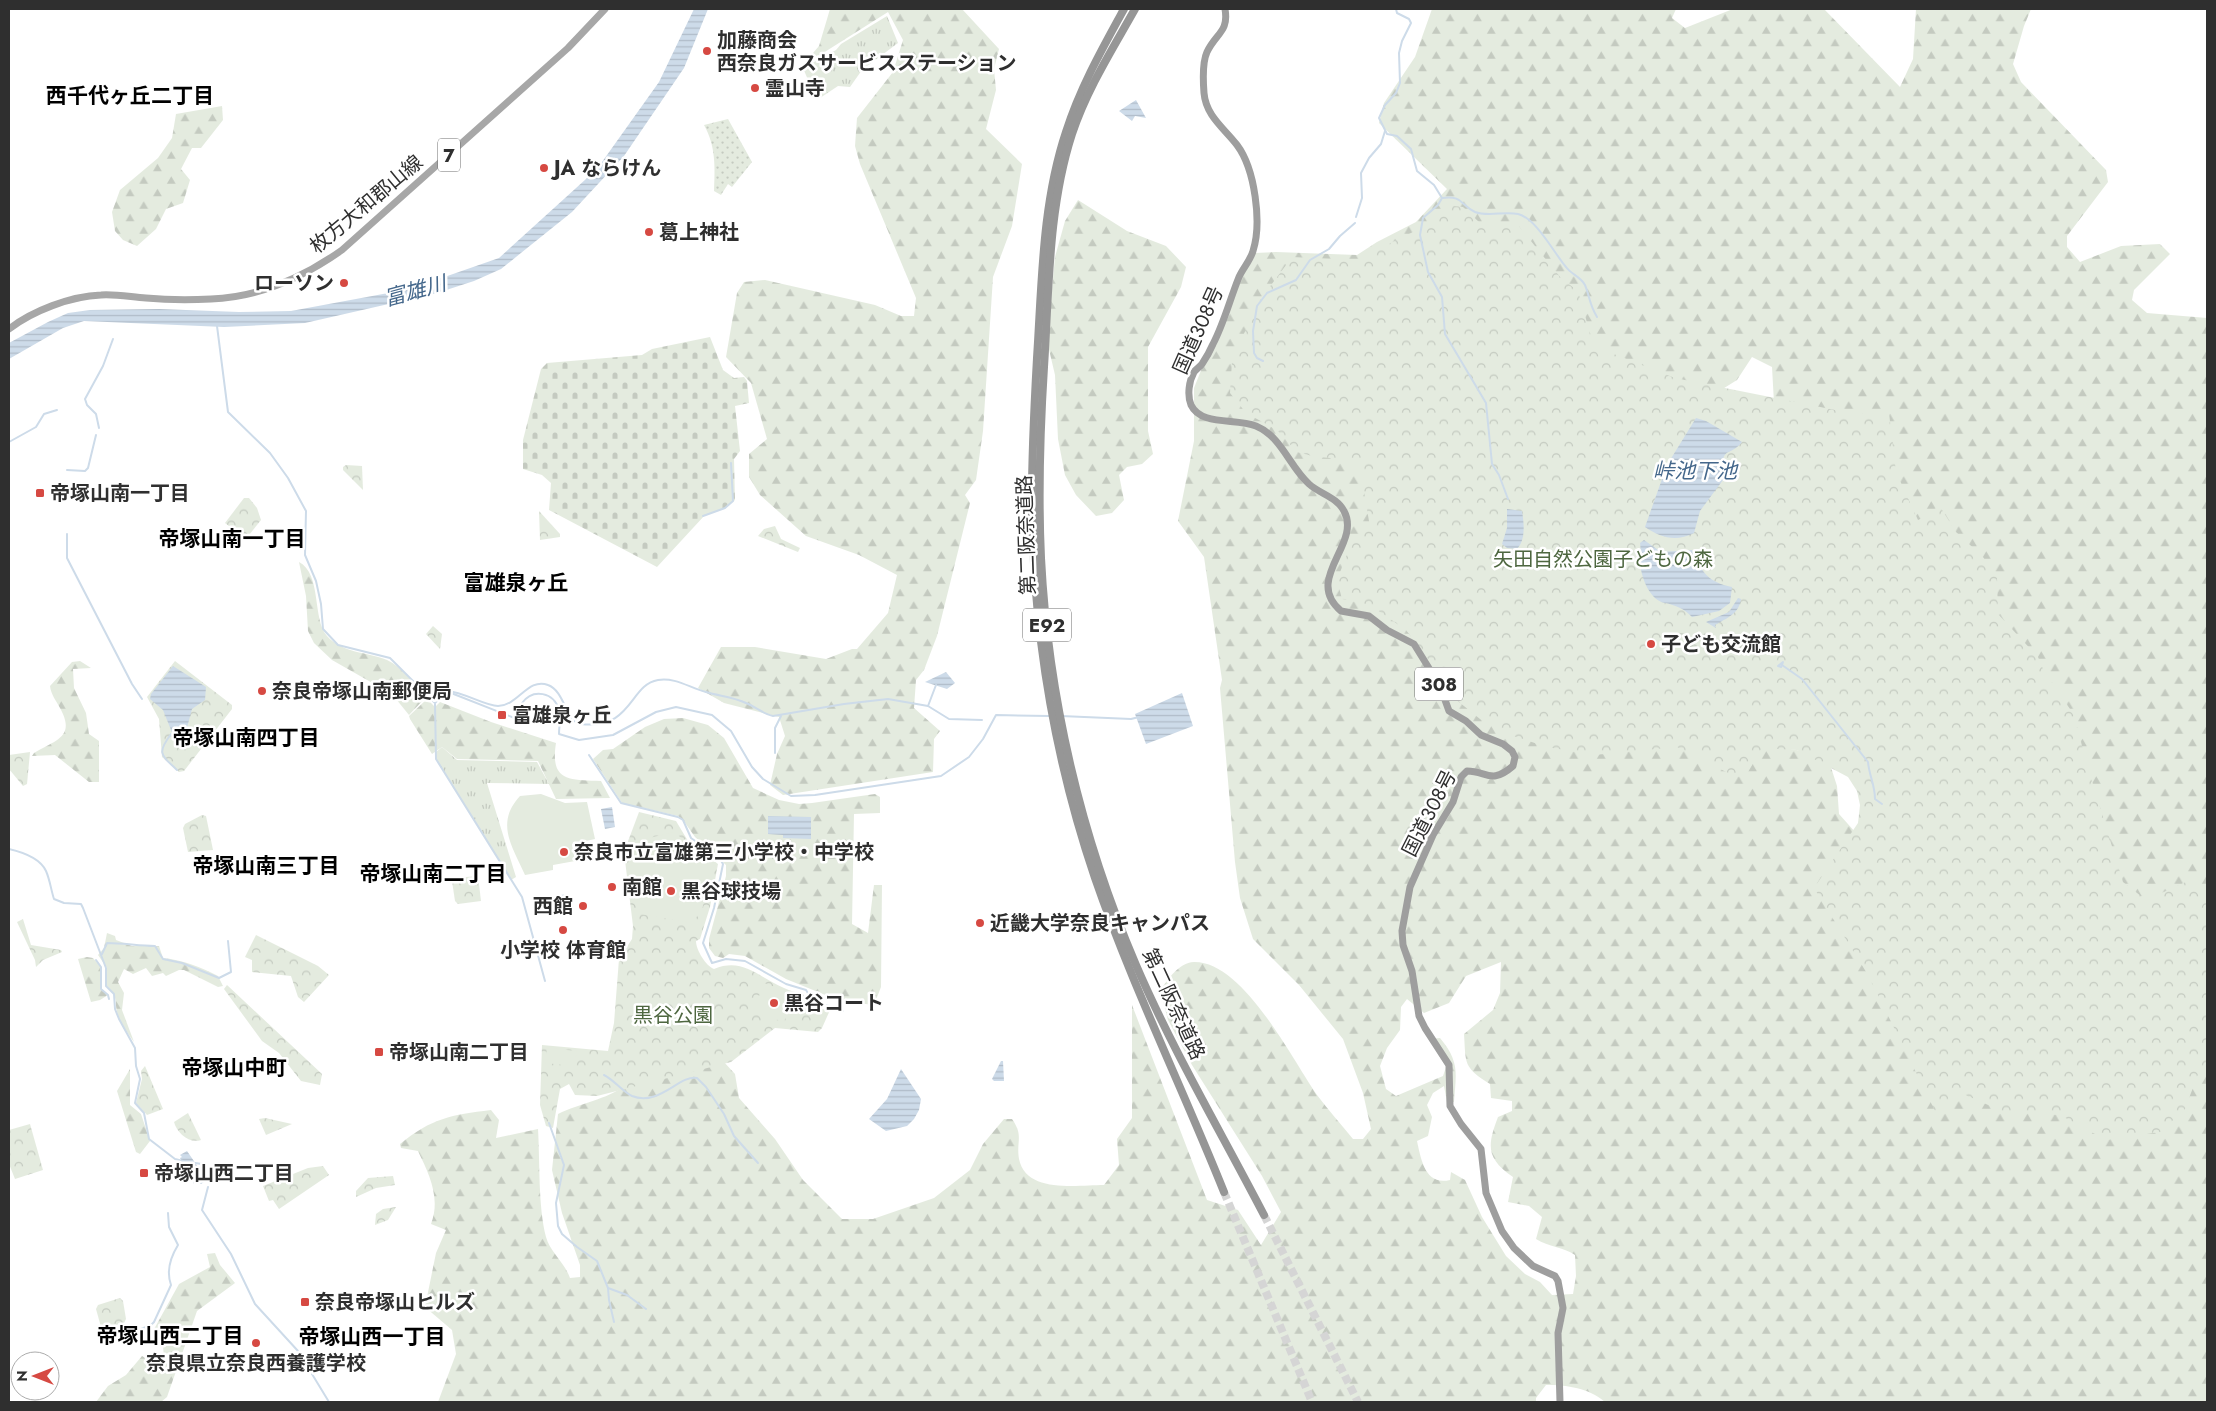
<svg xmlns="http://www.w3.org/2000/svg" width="2216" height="1411" font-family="Jost,'Noto Sans JP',sans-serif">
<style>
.grass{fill:url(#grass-tufts)}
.forest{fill:url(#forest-firs);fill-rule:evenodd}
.cemetery{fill:url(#cemetery-stones)}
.park{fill:url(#park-crowns)}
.garden{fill:url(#garden-dots)}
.pitch{fill:#e4ebdf}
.water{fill:url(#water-rules)}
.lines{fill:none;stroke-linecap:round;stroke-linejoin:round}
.stream{stroke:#cddbe9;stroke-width:2}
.motorway-tunnel{stroke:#d5d5d5;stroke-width:8;stroke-dasharray:8 4;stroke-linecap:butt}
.primary{stroke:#a7a7a7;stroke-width:7}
.trunk{stroke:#9e9e9e;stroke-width:7}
.motorway{stroke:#969696;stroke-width:8}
.poi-dot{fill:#d64942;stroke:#fff;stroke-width:2}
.labels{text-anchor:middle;stroke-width:5;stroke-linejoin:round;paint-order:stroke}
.shield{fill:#fff;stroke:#6d6d6d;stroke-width:1}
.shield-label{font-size:19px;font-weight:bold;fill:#2f2f2f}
.poi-label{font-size:20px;font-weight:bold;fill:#2f2f2f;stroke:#fff;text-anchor:start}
.street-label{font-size:20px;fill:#2f2f2f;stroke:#fff}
.park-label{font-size:20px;fill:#4e6740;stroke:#fff}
.neighbourhood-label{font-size:21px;font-weight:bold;fill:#000;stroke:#fff}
.water-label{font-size:21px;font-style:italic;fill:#44678b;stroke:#fff}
</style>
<defs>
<pattern id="grass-tufts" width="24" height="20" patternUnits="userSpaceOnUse" patternTransform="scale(1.25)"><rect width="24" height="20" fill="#e4ebdf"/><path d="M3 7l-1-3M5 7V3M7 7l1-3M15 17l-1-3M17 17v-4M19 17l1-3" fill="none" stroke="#c4cac0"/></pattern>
<pattern id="forest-firs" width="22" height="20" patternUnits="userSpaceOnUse" patternTransform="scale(1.25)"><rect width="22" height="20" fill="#e4ebdf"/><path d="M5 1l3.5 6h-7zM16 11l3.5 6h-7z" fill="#c4cac0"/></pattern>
<pattern id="cemetery-stones" width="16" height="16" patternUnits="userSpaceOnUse" patternTransform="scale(1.25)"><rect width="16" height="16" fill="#e4ebdf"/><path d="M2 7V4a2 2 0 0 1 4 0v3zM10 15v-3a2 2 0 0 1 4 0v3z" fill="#c4cac0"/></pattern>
<pattern id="park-crowns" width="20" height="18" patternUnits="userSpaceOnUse" patternTransform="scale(1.25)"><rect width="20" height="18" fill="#e4ebdf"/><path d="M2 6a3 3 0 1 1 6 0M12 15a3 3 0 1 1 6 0" fill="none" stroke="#c4cac0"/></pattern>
<pattern id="garden-dots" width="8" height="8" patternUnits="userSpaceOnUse" patternTransform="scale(1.25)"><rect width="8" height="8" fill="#e4ebdf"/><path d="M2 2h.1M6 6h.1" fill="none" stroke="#c4cac0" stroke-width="1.8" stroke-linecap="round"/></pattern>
<pattern id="water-rules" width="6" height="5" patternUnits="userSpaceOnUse" patternTransform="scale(1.25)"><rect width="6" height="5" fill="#cddbe9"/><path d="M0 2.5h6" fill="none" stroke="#b0bcc8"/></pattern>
</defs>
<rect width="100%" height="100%" fill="#fff"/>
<g class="grass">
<path d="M887,16L898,43L862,70L850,87L838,86L820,98L811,87L803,68L836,50L841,44Z"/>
<path d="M442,747L457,760L537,762L549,784L487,783L516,877L511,880L436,759V752Z"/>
</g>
<g class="forest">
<path d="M830,9H962L999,49L994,69L996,90L986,129L1022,164L1012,226L993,277L983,431L976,480L965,495L970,503L937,636L924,670L916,680L914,708L940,731L934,739L933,772L783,795L770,785L777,754L785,736L779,717L724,703L698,688L721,647H755L826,659L852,649H857L888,613L897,575L859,555L806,536L760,495L749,477V454L767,439L751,383L726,357L737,293L744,282L765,280L875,305L901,316H914L916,298L860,164L855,146L857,118L893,72L903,40L888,12L801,67L819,46Z"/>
<path d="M1432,9H1676L1672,18L1685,28L1733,9H1824L1900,87L1913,59L1916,9H2031L2024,26L2013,64L2021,82L2106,170L2108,182L2067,236V247L2080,262L2121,246L2160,244L2170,254L2134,290L2132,300L2147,313L2207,318V1402H1605C1589,1388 1567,1385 1546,1385L1536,1398V1402H438L456,1354L452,1330L425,1307L436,1253L446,1230L431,1224C441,1198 429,1174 418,1151L401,1148L400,1144C432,1118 451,1115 491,1110L499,1120L496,1138L538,1129C540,1162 538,1206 546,1237C550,1252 565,1263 570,1278L580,1277V1265L562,1213L552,1170L558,1114C580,1103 606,1100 626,1085L723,1061L735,1074L739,1098L775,1139L803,1180L842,1219H873L934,1198L970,1170L983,1144L1004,1119H1012C1024,1136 1016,1141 1019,1159C1026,1194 1078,1185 1104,1185L1119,1165L1117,1139L1132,1118V1005L1207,1200L1238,1210L1261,1245L1281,1212L1262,1176L1192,1065L1168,1020L1160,990C1169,979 1178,963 1194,962C1243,961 1292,1059 1317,1095C1328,1110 1341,1124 1353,1139H1363L1371,1129L1363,1093L1343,1039L1299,985L1253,939L1240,898L1235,862L1220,688L1222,680L1204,557L1178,521L1194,441V388L1235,285L1255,253L1276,252L1357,255L1377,242L1416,222L1447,189L1379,123L1384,103L1415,57ZM1752,357L1772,367L1774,403L1938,548L1856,833L1839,814L1837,786L1827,755L1685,732L1721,390L1737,380ZM1501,962L1500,993L1493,1010L1464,1034C1466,1064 1463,1067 1490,1084L1491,1098L1512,1101V1111L1498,1117C1487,1146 1486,1158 1513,1177L1508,1202L1529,1206L1542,1217L1536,1239C1549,1247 1563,1247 1575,1255L1576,1276L1573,1294L1552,1295L1540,1282L1525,1274L1506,1256L1482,1217L1465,1180L1451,1172L1450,1180C1425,1186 1421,1159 1417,1141L1428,1136L1432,1117L1427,1105L1433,1093L1444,1086L1447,1102H1454C1456,1073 1460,1062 1440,1038L1429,1039L1446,1067L1443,1076L1396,1096L1386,1089L1380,1066L1387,1048L1400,1030L1401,1007L1407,999L1424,1013L1449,1003L1466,976Z"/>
<path d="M222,106L223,120L201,148H192L181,169L190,180L183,203L166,209L156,229L137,246L123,240L115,231L112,212L120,190L158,158L172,138L176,114Z"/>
<path d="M1078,200L1127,231L1166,246L1186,267L1181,287L1148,347V431L1153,454L1142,464L1127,467L1119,475L1124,500L1112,513L1096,516L1076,495L1065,475L1058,439L1055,375L1047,341L1055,257L1065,221Z"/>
<path d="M299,562C322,574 312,619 327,636C342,653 367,652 387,660C402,667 415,685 426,697L409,715L396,699L383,689L332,660L314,643L308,631L306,596Z"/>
<path d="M80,661L91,668L73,669L74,688L86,713L89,734L99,741V782H89L55,755L32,756L34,753C56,740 76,737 60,708C56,700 51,695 50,686L72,662Z"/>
<path d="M427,699L435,707L440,702L491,722L556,743C550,781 568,780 601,781L610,798L556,799L538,761L457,759L442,747L432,754L410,719L409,716Z"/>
<path d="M683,718L708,725L724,738L753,788L779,800L799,804L812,803L875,794L880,797V813L854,814L852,924L868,933L874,885H882L881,987L874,1005L840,1001L786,979L745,956L729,954L723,958L715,956L709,948V939L726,876V865L695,837L683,820L678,816L622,803L593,759L603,750L613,749L645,727L664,719Z"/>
<path d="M107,933L115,936L116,940L132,946H159L163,958C183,960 201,967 218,976L223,986L218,987L184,970H179L166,976L163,973L152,976L146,968L133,974L124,969L118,982L124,993L122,1010L134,1042C128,1034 123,1026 119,1018C113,1003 120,997 107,986V968L98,955L104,948Z"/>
<path d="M87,957L93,958L101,967L100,989L108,995L100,1000L91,1002L78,959Z"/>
<path d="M130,1069V1105L141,1114L150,1141L140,1154L136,1152L117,1091Z"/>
<path d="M215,1253L220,1265L235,1283L197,1311L167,1397L161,1402H96L108,1386L126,1375L142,1356L152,1362L164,1358L163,1346L153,1331L179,1284L210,1267L207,1254Z"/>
</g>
<path class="cemetery" d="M710,337L723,370L734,378L744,377L747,381L749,403L735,406L740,451L734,459L735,500L725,508L705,515L657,567L549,510L551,483L542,475L523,469V440L541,369L547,363L642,355L652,349Z"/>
<g class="park">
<path d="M1448,205L1463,207L1479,222L1517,224L1561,278L1578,291L1590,333L1601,349L1675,378L1855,414L1889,413L1896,472L1918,520L1929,515L1939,505L1956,532L1983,557L1997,577L1998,614L2038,657L2043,669L2074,715L2087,765L2123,882L2146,900L2188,881L2207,893V1067L2198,1074L2185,1109L2160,1132L2106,1140L2060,1115L2004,1112L1961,1093L1935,1111L1868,975L1814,888L1858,823L1860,805L1857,791L1848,777L1797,750L1762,748L1745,777L1734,776L1677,747L1594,755L1547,747L1504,733L1480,719L1454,698L1438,663L1428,659L1406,630L1370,605L1342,599L1337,580L1351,544L1370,527L1360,468L1345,459L1316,457L1297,452L1277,430L1246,413L1230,393L1232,361L1257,304L1292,257L1356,260L1417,230Z"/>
<path d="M346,465L362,466L363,490L343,470V467Z"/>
<path d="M244,498H249L257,508L261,520L246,539L225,523Z"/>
<path d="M539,511L560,534V537L540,540Z"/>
<path d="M775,526L781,539L800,548L798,552L758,536L764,529Z"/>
<path d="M433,626L442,634L440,649L426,634Z"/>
<path d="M175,661L232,705V709L184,771L179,772L162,757L159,719L147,697Z"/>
<path d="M30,752L27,784L23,786L9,769V755Z"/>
<path d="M639,812L676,821L688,841L718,864L710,907L700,939L696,941C696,950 706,966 714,969C743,957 758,977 784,988C790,991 797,992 803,994L811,1008L830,1010L822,1028L818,1032L775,1028L731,1062L597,1096L575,1095L569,1084L560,1089L553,1128L546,1126L540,1105L542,1045L608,1051L614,1023L619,959L632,939L633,926L624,852Z"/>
<path d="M202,815L206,816L213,850L188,852L183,828L185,824Z"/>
<path d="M478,876L481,901L458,904L455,901L452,881L455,878Z"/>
<path d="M23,919L31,945L61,950L62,952L43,960L36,967L35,960L17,922Z"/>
<path d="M256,935L318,966L329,975L304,1002L298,997L291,976L252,972V960L245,957Z"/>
<path d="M227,985L322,1074L320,1085L301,1081L279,1053L262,1041L224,989Z"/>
<path d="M145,1066L163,1109L147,1115L136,1103L142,1079L141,1071Z"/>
<path d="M188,1113L201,1140C189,1144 177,1133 174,1122Z"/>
<path d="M265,1118L292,1124L266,1135L259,1119Z"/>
<path d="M30,1124L43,1170L15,1179L9,1164V1130Z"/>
<path d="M323,1166L329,1175L279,1209L273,1200L269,1201L263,1186L308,1168Z"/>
<path d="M393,1176L395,1185L376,1188L356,1197V1191L368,1178Z"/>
<path d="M396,1207L388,1220L375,1225L376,1214L383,1209Z"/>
<path d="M120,1298L123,1301L126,1319L124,1323L105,1328L101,1327L96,1309L98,1305Z"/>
<path d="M371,1326L376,1336L362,1344L357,1335Z"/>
</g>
<path class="garden" d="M728,119L752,162L732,187L728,184L721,195L714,191C715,168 716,146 704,125Z"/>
<g class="pitch">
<path d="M541,794L565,803L587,802L595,839L572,844L575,861L553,865V870L525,875C512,846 495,823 520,796Z"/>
<path d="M674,832L684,840L690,850L705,861L711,871L702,910L692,923L640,914L631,861L641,840Z"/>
<path d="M764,983L794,994L784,1022L753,1012Z"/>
<path d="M547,1048L577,1051L574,1066L545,1063Z"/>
</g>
<g class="water">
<path d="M694,9H708L684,68L624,156L572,212L501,269L474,281L437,293L305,323L224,327L84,321L63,328L9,359V343L48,322L68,313L90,310L159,309L239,312L291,311L410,289L499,258L597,169L659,82Z"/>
<path d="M1136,100L1146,118L1135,116L1132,121L1119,111Z"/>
<path d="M1696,418L1706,421L1742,442C1731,457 1717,446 1726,476L1700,511L1694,533C1676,542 1661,538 1645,527L1667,465Z"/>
<path d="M1507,509L1522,511C1524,523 1526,540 1517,549L1507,548L1502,544L1507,528Z"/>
<path d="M1644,540L1661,552L1692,550C1702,573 1708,582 1732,587L1730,603L1719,611L1692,617C1685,609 1675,605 1665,603C1648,600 1639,572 1640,557C1640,552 1641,549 1640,543Z"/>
<path d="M1738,598L1741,599C1739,614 1727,618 1715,625L1716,628L1706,622L1729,612Z"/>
<path d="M173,666L206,687L205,700L192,709L185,735H173L163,710L150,699L151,694Z"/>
<path d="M946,672L955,683L947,689L925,682Z"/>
<path d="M1182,693L1193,726L1146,744L1135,714Z"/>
<path d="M612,807L615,827L605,829L601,809Z"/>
<path d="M768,816L811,817V839L783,838V835L768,834Z"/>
<path d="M567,894L570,908L550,912L548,897Z"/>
<path d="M1001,1061H1003L1004,1081H994L992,1079Z"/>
<path d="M901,1069L921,1099L919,1110L914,1119L907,1126L886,1131L869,1119L887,1099Z"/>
<path d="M187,1151L207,1180L201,1184H194L180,1158L182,1157L180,1155Z"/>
</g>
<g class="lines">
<g class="stream">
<path d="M1396,9L1397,13L1409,19L1411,23L1402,41L1399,53L1400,83L1396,93L1385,105L1379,118L1387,134L1397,136L1411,149L1417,171L1434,185L1442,198L1438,205L1423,218L1420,235L1428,272L1442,297L1445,334L1486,403L1492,464L1499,475L1508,499"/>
<path d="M1442,198C1463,195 1460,205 1475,212C1488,217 1504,211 1518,214C1536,218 1554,253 1566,267C1571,274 1581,277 1585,285C1590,297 1589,304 1597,317"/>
<path d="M1356,217L1362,198L1361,173L1369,158L1381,144L1385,131"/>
<path d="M217,326L228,412L270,453L288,478L306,511L305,555L316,581L321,604L323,629L338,645L390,658L435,703L446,691L517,719C519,714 520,707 522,703C533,688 554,692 559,710C561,717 559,727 559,734L579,740L613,735L656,712L676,707L712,715L731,731L752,767L763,779L791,796L815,795L941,776L969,757L983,739L996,715L1049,716"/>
<path d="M1263,361L1257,358L1254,353L1253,331L1257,306L1267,293L1296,280L1310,260L1329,249L1340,236L1355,223"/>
<path d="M99,428L96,414L87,405L85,399L103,366L113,339"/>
<path d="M9,442L36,427L44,414L57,410"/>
<path d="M67,470L85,471L88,468L96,435"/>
<path d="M703,516L725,508L733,501L731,463"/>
<path d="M67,534V558L132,684L142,699"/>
<path d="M1782,665L1781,667L1778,666L1783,662L1782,665L1802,679L1868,762C1869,775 1875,785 1875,799L1882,804"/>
<path d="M447,691C464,692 485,706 498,706C518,706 528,677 548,685C565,691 566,723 581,724C633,730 629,685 658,680C675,677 690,688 706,692C719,696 734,697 746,703C756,707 763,714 773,716L844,704L888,699L928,706L949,719L982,720"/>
<path d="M435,704L436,759L522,897L545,981"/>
<path d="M928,706L936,685"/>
<path d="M1061,716L1131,719L1139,717"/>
<path d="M171,734C157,753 160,754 177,770"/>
<path d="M775,753V728L781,716"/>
<path d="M589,755L621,803L678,817L683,820L691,838L720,859L723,864L714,908L703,943L712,963L726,959L745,961L786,984L806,990L814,1003L840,1008L843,1011"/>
<path d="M9,849C22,852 40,858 46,871C50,880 51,890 54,899L64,903L81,904L83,908L106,968V986L114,994L115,1009L119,1019L135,1048L136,1066L140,1079L135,1103L144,1113L149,1139L175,1159L183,1161"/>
<path d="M102,954L107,943C124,943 139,946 155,946L163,959L182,963L219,978L231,972L228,941"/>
<path d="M96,960L101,967V989L108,995L109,999"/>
<path d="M604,1075C614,1080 623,1092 632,1096C659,1107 680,1074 697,1078L706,1087L724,1114L734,1136L758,1163"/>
<path d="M549,1123L564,1165L556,1203L558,1226L562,1234L577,1247L597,1261L608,1288L627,1295L646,1309"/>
<path d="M195,1163L202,1164"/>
<path d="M208,1187L202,1210L231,1254L255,1304L298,1351L329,1402"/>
<path d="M608,1288L609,1300L614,1322"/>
<path d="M141,1329L151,1325L154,1322L171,1285C166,1271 170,1258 178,1245L169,1227L168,1213"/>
</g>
<g class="motorway-tunnel">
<path d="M1224,1192L1312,1402"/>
<path d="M1264,1215L1358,1402"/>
</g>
<path class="primary" d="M9,329C32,311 71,296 101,295C116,294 131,297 146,298C168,300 190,300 211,299C259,297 304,277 342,250L568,48L605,9"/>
<path class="trunk" d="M1225,9C1229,32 1216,33 1207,52C1202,63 1203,80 1204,93C1206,116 1224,128 1237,145C1255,169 1262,223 1253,251C1250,261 1243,268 1239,277C1230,299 1224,323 1213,344C1210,351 1206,358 1202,364C1200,367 1196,369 1194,372C1189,381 1187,395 1191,405C1201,426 1235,418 1256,426C1282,437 1289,466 1309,484C1320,494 1337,497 1344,511C1362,544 1303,579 1341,611L1369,616L1387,630L1414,644L1440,686L1449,711L1466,721L1481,735L1503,744L1512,751L1515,757L1513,766C1491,785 1487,771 1467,771L1461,777L1453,802L1433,835L1410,887L1402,931L1403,945L1412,971L1419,1016L1425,1028L1449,1065L1450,1106L1461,1124L1481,1149L1486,1193L1502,1231L1514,1248L1533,1266L1555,1276L1558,1281L1563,1308L1558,1333L1560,1402"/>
<g class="motorway">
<path d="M1124,9C1102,49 1080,88 1066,132C1042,204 1042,283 1037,358C1034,412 1031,465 1032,519C1035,640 1056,763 1095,878C1132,985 1182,1087 1224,1192"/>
<path d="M1135,9C1112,50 1087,89 1072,134C1048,208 1049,290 1044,367C1040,431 1038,494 1041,558C1048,697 1081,837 1136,965C1173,1051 1221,1132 1264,1215"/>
</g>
</g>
<g class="poi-dot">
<circle cx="707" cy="51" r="5"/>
<circle cx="755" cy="88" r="5"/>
<circle cx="544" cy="168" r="5"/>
<circle cx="649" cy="232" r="5"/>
<circle cx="344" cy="283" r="5"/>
<rect x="35" y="488" width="10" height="10" rx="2.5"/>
<circle cx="1651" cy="644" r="5"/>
<circle cx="262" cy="691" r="5"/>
<rect x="497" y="710" width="10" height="10" rx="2.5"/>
<circle cx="564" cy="852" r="5"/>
<circle cx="612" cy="887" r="5"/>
<circle cx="671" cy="891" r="5"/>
<circle cx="583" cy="906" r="5"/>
<circle cx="980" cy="923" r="5"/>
<circle cx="563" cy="930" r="5"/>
<circle cx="774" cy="1003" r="5"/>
<rect x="374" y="1047" width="10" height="10" rx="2.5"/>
<rect x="139" y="1168" width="10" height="10" rx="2.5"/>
<rect x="300" y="1297" width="10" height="10" rx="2.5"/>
<circle cx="256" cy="1343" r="5"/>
</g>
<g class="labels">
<g class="shield">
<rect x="438" y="138.5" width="22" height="33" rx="4"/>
<rect x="1023" y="608.5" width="48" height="33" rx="4"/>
<rect x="1415" y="667.5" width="48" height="33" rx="4"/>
</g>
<g class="shield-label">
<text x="449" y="162">7</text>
<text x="1047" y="632">E92</text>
<text x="1439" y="691">308</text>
</g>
<g class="poi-label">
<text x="717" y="47">加藤商会<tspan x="717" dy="23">西奈良ガスサービスステーション</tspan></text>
<text x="765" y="95">霊山寺</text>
<text x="554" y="175">JA ならけん</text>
<text x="659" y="239">葛上神社</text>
<text x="334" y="290" text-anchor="end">ローソン</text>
<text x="50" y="500">帝塚山南一丁目</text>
<text x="1661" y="651">子ども交流館</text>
<text x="272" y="698">奈良帝塚山南郵便局</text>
<text x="512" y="722">富雄泉ヶ丘</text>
<text x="574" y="859">奈良市立富雄第三小学校・中学校</text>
<text x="622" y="894">南館</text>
<text x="681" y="898">黒谷球技場</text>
<text x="573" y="913" text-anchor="end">西館</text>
<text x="990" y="930">近畿大学奈良キャンパス</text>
<text x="563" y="957" text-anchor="middle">小学校 体育館</text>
<text x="784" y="1010">黒谷コート</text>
<text x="389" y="1059">帝塚山南二丁目</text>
<text x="154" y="1180">帝塚山西二丁目</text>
<text x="315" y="1309">奈良帝塚山ヒルズ</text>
<text x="256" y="1370" text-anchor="middle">奈良県立奈良西養護学校</text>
</g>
<g class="street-label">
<text transform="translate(366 204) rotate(-40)" y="7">枚方大和郡山線</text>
<text transform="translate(1198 330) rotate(-66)" y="7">国道308号</text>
<text transform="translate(1026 535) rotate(-92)" y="7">第二阪奈道路</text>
<text transform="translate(1429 813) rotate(-63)" y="7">国道308号</text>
<text transform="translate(1174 1004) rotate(65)" y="7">第二阪奈道路</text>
</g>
<g class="park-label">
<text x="1603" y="566">矢田自然公園子どもの森</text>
<text x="673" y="1022">黒谷公園</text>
</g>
<g class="neighbourhood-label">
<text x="130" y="103">西千代ヶ丘二丁目</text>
<text x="232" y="546">帝塚山南一丁目</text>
<text x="516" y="590">富雄泉ヶ丘</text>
<text x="246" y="745">帝塚山南四丁目</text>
<text x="266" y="873">帝塚山南三丁目</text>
<text x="433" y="881">帝塚山南二丁目</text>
<text x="234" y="1075">帝塚山中町</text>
<text x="170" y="1343">帝塚山西二丁目</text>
<text x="372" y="1344">帝塚山西一丁目</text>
</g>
<g class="water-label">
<text transform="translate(415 291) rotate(-15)" y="7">富雄川</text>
<text x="1695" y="478">峠池下池</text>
</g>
</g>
<rect width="2216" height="1411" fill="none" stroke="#2f2f2f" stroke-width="20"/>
<g transform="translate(35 1376) rotate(270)"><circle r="24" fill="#ffffff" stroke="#acacac"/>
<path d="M0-4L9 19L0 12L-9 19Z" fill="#d64942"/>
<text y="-8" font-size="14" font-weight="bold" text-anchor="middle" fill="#2f2f2f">N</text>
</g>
</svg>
